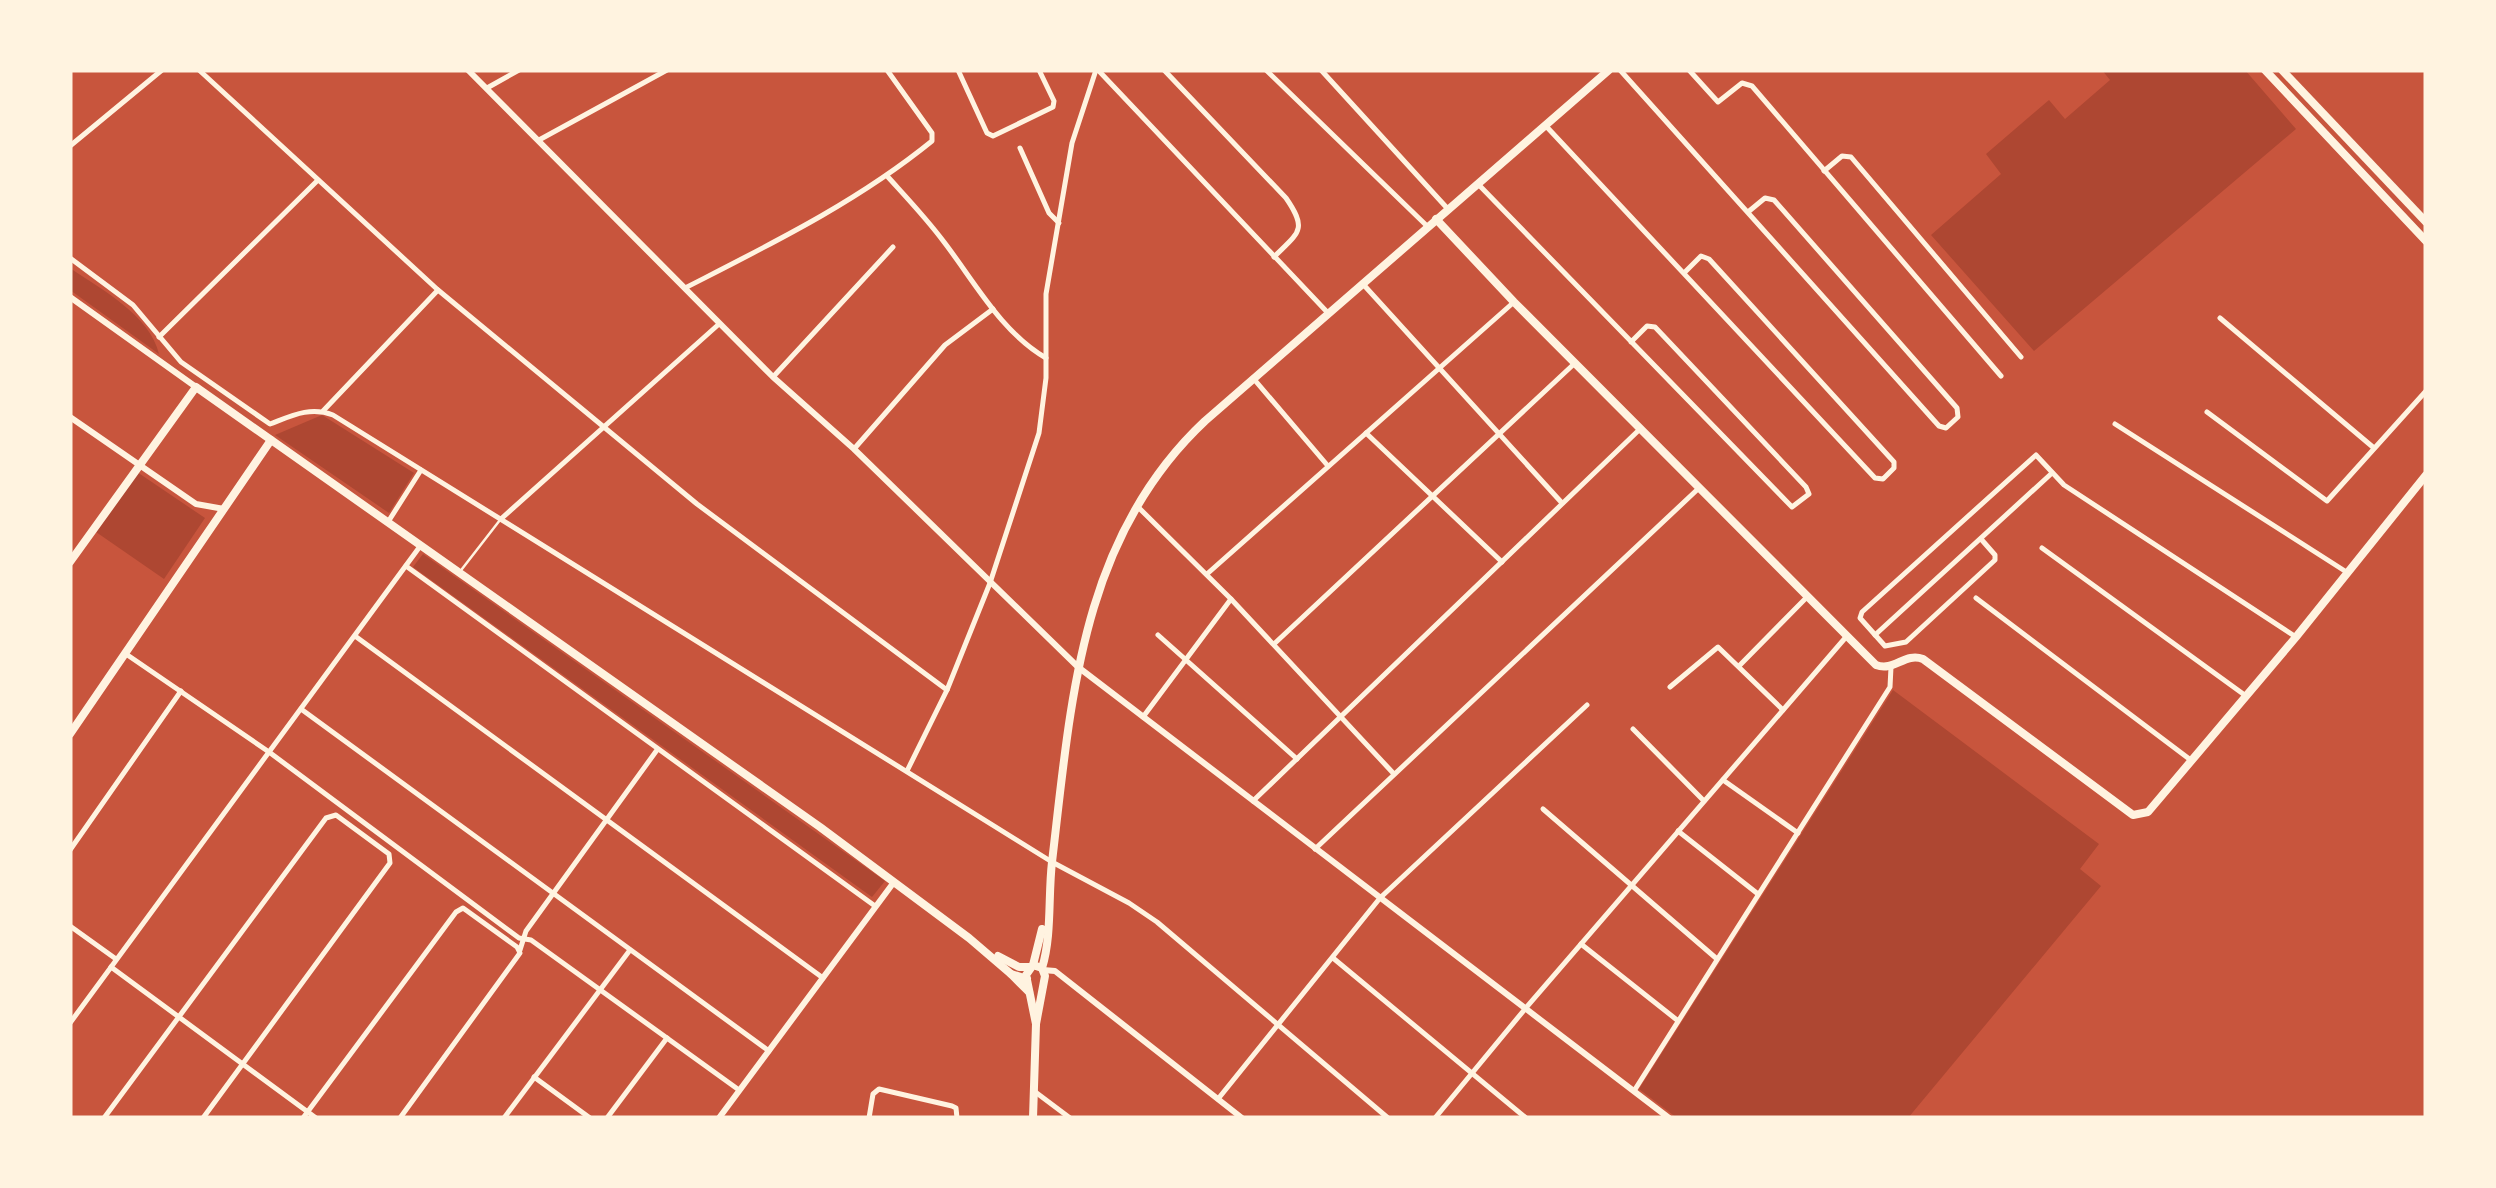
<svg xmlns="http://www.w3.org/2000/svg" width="2496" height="1188" font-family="Figtree,sans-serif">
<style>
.green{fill:#ae4732}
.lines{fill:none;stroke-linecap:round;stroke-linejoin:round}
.service{stroke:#fff3e0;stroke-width:2.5}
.minor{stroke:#fff3e0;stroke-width:5}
.tertiary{stroke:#fff3e0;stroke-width:6}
.secondary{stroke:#fff3e0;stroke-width:8}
.primary{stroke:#fff3e0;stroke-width:8}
</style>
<rect width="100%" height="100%" fill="#c8553d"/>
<g class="green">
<path d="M2102,70H2245L2296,129L2034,351L1931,235L2001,174L1986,154L2049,100L2065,119L2110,80Z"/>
<path d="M70,268C102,290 150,315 159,354L70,290Z"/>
<path d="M322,415L414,473L389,513L275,435Z"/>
<path d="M137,472L205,518L164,579L96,532Z"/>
<path d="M423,554L885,881L872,897L413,567Z"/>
<path d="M1893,690L2099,844L2080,869L2101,886L1908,1118H1677L1639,1089Z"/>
</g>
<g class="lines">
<path class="service" d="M462,569L500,520"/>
<g class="minor">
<path d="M199,70L438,290L697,504L947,690"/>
<path d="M958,70L987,133L993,136L1053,107L1054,101L1039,70"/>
<path d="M1098,70L1328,313"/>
<path d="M1164,70L1286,198C1308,230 1299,232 1274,257"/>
<path d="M1266,70L1427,226"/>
<path d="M1321,70L1447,208"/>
<path d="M1620,70L1939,426L1946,428L1958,417L1957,408L1774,200L1765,198L1748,212"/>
<path d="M1689,70L1718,102L1742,83L1752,86L2001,376"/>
<path d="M487,88L519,70"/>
<path d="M1545,125L1875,478L1883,479L1894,468V462L1709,259L1701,256L1684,273"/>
<path d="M539,140L667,70"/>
<path d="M70,146L162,70"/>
<path d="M1020,148L1049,213L1059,223"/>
<path d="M1824,171L1842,156L1851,157L2021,357"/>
<path d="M888,177C907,198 927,219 944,242C974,281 1002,333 1046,358"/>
<path d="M1478,184L1792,507L1809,494L1806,487L1655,327L1647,326L1631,342"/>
<path d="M70,258L133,305L181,362L270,424C291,416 310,406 333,415L1052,862L1129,903L1157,922L1388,1118"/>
<path d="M1362,283L1562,503"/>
<path d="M685,288C771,244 857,202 932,141V133L887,70"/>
<path d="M2220,318L2374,448"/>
<path d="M159,337L317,181"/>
<path d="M773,377L893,247"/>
<path d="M1253,378L1328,466"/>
<path d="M323,411L438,290"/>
<path d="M2207,412L2327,501L2426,391"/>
<path d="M2115,424L2348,573"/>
<path d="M1366,433L1502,562"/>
<path d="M854,449L945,345L993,309"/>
<path d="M1137,506L1231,599L1394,774"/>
<path d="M502,518L719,324"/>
<path d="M388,522L421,470"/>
<path d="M1981,539L1995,555V560L1906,642L1885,646L1860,618L1862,612L2036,455L2064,485L2296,637"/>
<path d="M2042,548L2246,696"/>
<path d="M406,566L875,906"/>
<path d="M1207,574L1514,302"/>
<path d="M1976,598L2192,761"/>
<path d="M1158,635L1297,759"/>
<path d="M1875,635L2052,473"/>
<path d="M355,636L823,978"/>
<path d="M1274,644L1575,363"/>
<path d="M126,654L269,752L519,938L531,940L739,1090"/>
<path d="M1740,665L1806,598"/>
<path d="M1670,687L1718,647L1783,710"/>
<path d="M301,709L769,1051"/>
<path d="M1143,717L1231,599"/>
<path d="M1633,729L1704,801"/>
<path d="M907,771L947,690L990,583L1039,433L1046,378V294L1072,143L1096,70"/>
<path d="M1723,780L1798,833"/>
<path d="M1253,801L1640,429"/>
<path d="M1543,809L1717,959"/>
<path d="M1678,831L1758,894"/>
<path d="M1315,849L1699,488"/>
<path d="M70,850L181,691"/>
<path d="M70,926L116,959"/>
<path d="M1581,944L1677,1020"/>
<path d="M520,950L526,931L657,750"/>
<path d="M1333,958L1526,1118"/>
<path d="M111,967L316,1118"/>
<path d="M70,1023L421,545"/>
<path d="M534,1077L590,1118"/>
<path d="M1034,1091L1070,1118"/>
<path d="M1634,1091L1890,687L1891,667"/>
<path d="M1218,1099L1380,898L1587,705"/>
<path d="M104,1118L326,818L336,815L389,854L390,863L203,1118"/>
<path d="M303,1118L456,912L463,908L517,947L520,953L400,1118"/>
<path d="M504,1118L630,950"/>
<path d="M607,1118L667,1038"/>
<path d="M869,1118L873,1094L879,1089L952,1106L956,1108L957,1118"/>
<path d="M1435,1118L1525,1009L1846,637"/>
</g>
<g class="tertiary">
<path d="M468,70L773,377L854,449L1078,667L1669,1118"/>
<path d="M70,297L196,387"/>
<path d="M70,417L196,504L224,509"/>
<path d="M1043,970L1055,971L1242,1118"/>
<path d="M719,1118L894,882"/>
</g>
<g class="secondary">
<path d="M1436,219L1514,302L1876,665C1894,672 1905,652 1923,659L2133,815L2148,812L2296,637L2426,475"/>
<path d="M70,562L196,387L820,827L969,938L1011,974L1027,979"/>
<path d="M70,734L271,440"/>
<path d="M998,956L1019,967H1030"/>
</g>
<g class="primary">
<path d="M2265,70L2426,241"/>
<path d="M2282,70L2426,222"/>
<path d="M1033,965L1042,929"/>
<path d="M1011,974L1029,992"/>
<path d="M1036,1024L1045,976L1042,968C1052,936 1048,896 1052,862C1071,702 1080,538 1205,421L1609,70"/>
<path d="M1033,1118L1036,1024L1026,975L1033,965L1042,968"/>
</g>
</g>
<rect width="2496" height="1188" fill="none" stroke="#fff3e0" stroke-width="145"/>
</svg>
